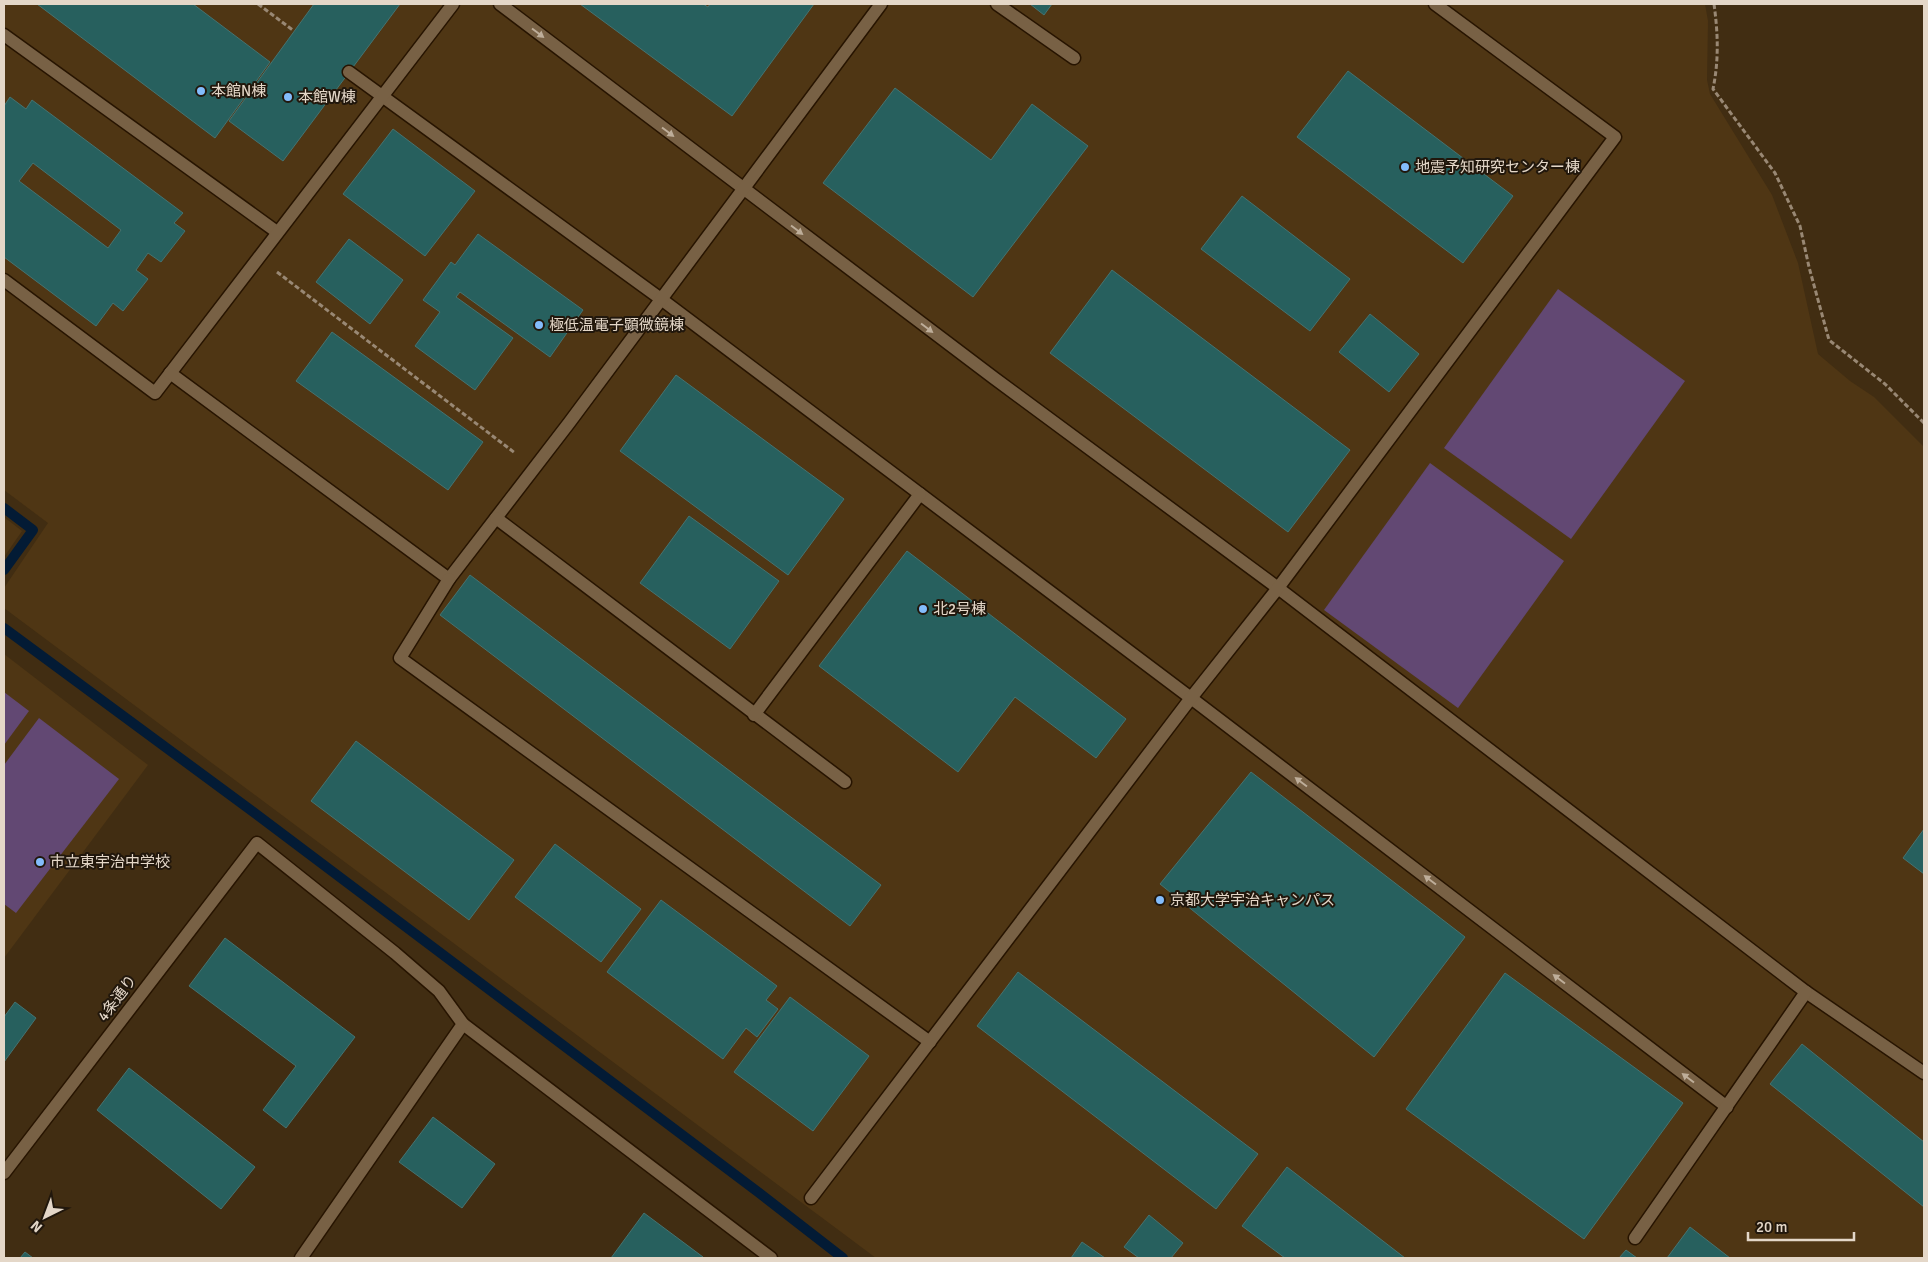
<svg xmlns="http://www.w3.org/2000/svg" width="1928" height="1262" font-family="Signika,'Noto Sans JP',sans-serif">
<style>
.built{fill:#4f3614}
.green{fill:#624873}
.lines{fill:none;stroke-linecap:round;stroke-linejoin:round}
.stream{stroke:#031b35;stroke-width:10}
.building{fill:#27605e;stroke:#457371;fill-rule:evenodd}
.minor-casing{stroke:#271400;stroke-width:15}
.path{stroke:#998874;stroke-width:3;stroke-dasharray:5 2.5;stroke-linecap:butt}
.minor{stroke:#786145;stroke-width:12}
.oneway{fill:#beae9a}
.poi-dot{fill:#83bcfb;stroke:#21170c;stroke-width:2}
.labels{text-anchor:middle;stroke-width:4;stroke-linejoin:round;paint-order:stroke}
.poi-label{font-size:15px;fill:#e4d7c8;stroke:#21170c;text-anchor:start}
.street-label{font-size:15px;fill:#e4d7c8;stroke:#21170c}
</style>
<rect width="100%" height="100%" fill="#412d12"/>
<g class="built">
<path d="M4,4H1705L1708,21L1707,80L1710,94L1772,195L1798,263L1818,354L1850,381L1874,397L1924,447V1258H876L4,608V588L48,523L4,490Z"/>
<path d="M4,517L22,531L4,557Z"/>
<path d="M4,654L148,765L4,958Z"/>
</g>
<g class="green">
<path d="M1558,289L1685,381L1571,539L1444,448Z"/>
<path d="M1430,463L1564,561L1458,708L1324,610Z"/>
<path d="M4,692L29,711L4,745Z"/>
<path d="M39,718L119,779L16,913L4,904V765Z"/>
</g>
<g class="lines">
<g class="stream">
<path d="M4,508L33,530L4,570"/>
<path d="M4,628L256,814L758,1192L843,1258"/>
</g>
</g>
<g class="building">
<path d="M37,4H193L270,62L215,138Z"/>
<path d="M314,4H400L283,161L229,121Z"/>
<path d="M580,4H703L708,7L710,4H814L732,116Z"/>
<path d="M1030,4H1052L1044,15Z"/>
<path d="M1348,71L1513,196L1463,263L1297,137Z"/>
<path d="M895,88L991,160L1032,104L1088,146L973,297L823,183Z"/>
<path d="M10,97L26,109L32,100L183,213L174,223L185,231L161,262L148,253L136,270L148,279L123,311L113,303L96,326L4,257V106ZM33,163L121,230L108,248L19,181Z"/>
<path d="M393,129L475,191L425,256L343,194Z"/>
<path d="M1242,196L1350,279L1310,331L1201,249Z"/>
<path d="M478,234L583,310L550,357L460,292L456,297L513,338L475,390L415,346L440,312L423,300L451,262L455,265Z"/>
<path d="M349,239L403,280L370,324L316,282Z"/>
<path d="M1112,270L1350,450L1288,532L1050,353Z"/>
<path d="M1370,314L1419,354L1389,392L1339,352Z"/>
<path d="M332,332L483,442L448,490L296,381Z"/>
<path d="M676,375L844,499L788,575L620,451Z"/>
<path d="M689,516L779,581L730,649L640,583Z"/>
<path d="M907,551L1126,719L1096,758L1015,697L958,772L819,666Z"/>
<path d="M470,575L881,885L850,926L440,615Z"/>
<path d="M356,741L514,860L469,920L311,801Z"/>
<path d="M1251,772L1465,937L1374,1057L1160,884Z"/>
<path d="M1924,829V874L1903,858Z"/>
<path d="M555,844L641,909L601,962L515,897Z"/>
<path d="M661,900L777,986L766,1000L778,1009L757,1037L746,1028L723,1059L607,972Z"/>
<path d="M225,938L355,1037L286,1128L263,1110L296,1066L189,986Z"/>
<path d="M1018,972L1258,1154L1216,1209L977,1026Z"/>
<path d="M1505,973L1683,1103L1584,1239L1406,1109Z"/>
<path d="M790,997L869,1056L813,1131L734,1072Z"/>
<path d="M15,1002L36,1018L4,1062V1017Z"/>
<path d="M1802,1044L1924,1142V1207L1770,1084Z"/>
<path d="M129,1068L255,1167L221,1209L97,1110Z"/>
<path d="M433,1117L495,1164L462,1208L399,1162Z"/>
<path d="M1287,1167L1405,1258H1285L1242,1226Z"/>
<path d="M644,1213L703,1257L701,1258H611Z"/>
<path d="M1149,1215L1183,1243L1171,1258H1139L1124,1247Z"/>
<path d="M1690,1227L1730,1258H1667Z"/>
<path d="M1082,1242L1105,1258H1071Z"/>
<path d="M1626,1250L1637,1258H1619Z"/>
<path d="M25,1252L33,1258H20Z"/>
</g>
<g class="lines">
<g class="minor-casing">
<g id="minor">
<path d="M500,4L994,378L1278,588L1806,992L1924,1073"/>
<path d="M997,4L1074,58"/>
<path d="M4,35L277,232"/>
<path d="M349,72L661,299L1191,698L1727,1107"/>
<path d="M4,280L155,393L453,4"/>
<path d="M170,373L449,579L569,423L881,4"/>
<path d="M496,518L845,782"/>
<path d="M449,579L400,658L930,1042"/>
<path d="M754,715L920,494"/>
<path d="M463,1024L771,1258"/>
<path d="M4,1173L257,843L395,953L439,991L463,1024L301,1258"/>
<path d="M811,1198L1191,698L1278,588L1615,137L1435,4"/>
<path d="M1635,1238L1806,992"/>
</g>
</g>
<g class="path">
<path d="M258,4L294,31"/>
<path d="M1714,4C1718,33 1719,60 1713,89L1775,173L1800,226L1809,267L1829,340L1885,384L1924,423"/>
<path d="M277,272L515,453"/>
</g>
<use href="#minor" class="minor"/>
</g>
<defs><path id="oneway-solid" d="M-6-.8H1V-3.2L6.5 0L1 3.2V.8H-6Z" transform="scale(1.25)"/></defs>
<g class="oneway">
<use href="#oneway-solid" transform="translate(538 33) rotate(37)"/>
<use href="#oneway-solid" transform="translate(668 132) rotate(37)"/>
<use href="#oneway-solid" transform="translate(797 230) rotate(37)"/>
<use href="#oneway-solid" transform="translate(927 328) rotate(37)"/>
<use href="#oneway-solid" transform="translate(1301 782) rotate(-143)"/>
<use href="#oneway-solid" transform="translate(1430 880) rotate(-143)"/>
<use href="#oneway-solid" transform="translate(1559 979) rotate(-143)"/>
<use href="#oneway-solid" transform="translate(1688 1078) rotate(-143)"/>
</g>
<g class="poi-dot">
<circle cx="201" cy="91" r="5"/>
<circle cx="288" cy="97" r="5"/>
<circle cx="1405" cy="167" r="5"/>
<circle cx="539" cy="325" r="5"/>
<circle cx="923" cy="609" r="5"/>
<circle cx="40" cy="862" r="5"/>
<circle cx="1160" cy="900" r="5"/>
</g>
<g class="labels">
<g class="poi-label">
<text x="211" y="96">本館N棟</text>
<text x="298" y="102">本館W棟</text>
<text x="1415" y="172">地震予知研究センター棟</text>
<text x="549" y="330">極低温電子顕微鏡棟</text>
<text x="933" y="614">北2号棟</text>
<text x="50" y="867">市立東宇治中学校</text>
<text x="1170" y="905">京都大学宇治キャンパス</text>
</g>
<g class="street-label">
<text transform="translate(117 998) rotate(-53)" y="5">4条通り</text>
</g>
</g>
<rect width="1928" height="1262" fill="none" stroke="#e4d7c8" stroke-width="10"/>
<g transform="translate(45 1217) rotate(222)" stroke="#21170c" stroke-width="4" paint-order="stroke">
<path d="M0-4L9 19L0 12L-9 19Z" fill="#e4d7c8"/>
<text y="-8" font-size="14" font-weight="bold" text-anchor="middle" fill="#e4d7c8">N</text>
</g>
<path d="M1748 1232v8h106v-8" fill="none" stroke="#e4d7c8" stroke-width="2.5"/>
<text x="1756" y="1232" font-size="15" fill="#e4d7c8" stroke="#21170c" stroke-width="4" paint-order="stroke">20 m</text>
</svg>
